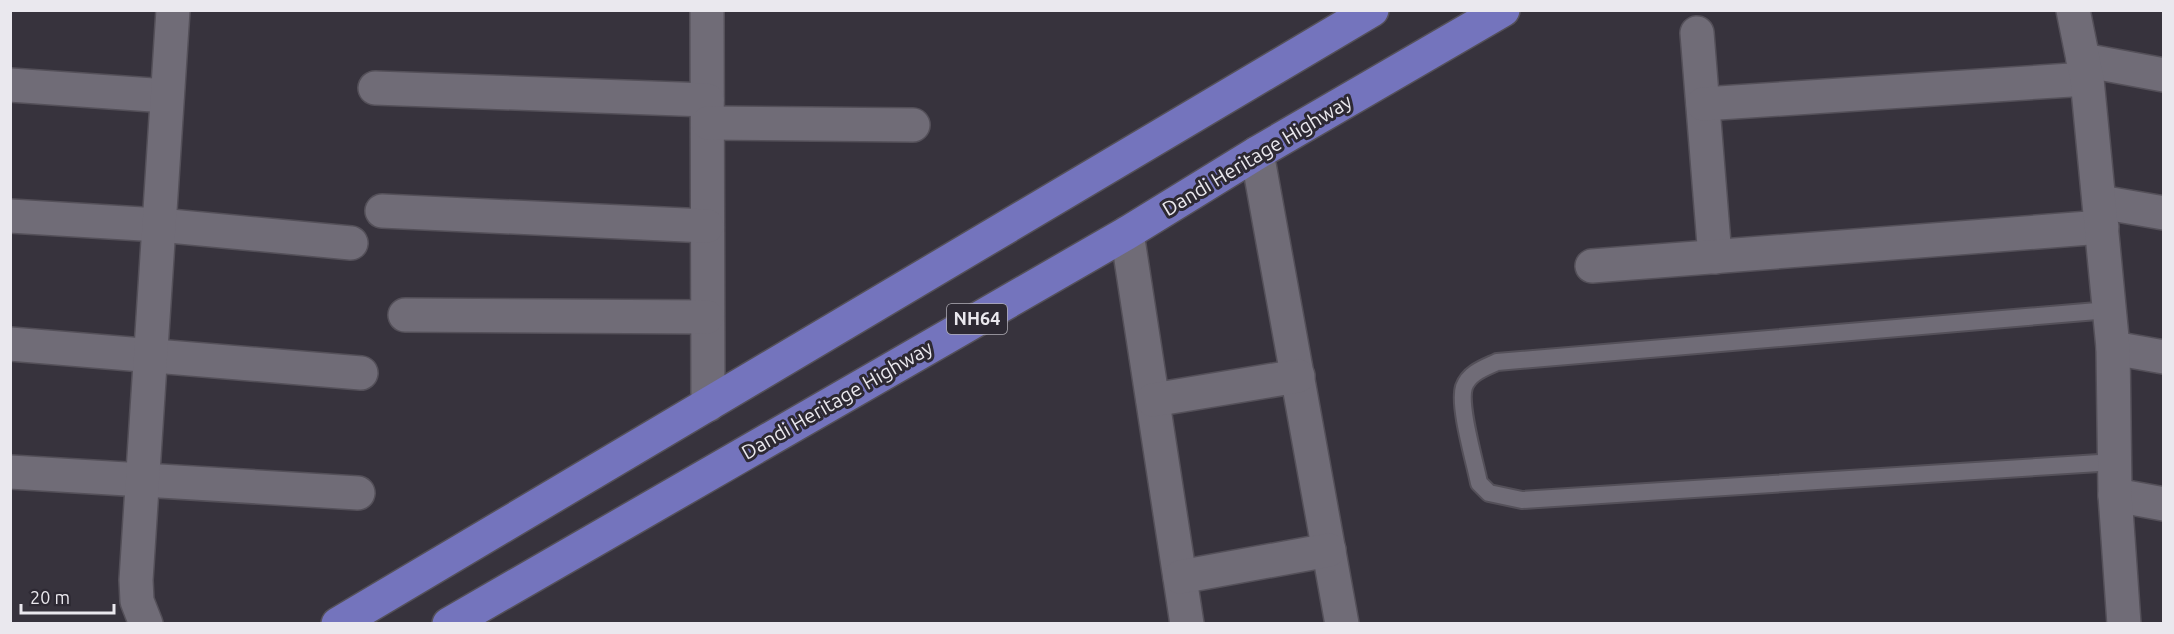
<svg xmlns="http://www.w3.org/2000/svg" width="2174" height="634" font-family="Ubuntu,sans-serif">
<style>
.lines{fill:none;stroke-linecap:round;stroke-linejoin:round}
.lane-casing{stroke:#545059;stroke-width:20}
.street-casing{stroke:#545059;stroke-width:36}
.secondary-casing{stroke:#545059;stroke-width:36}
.primary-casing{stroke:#545059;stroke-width:36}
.lane{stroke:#706c77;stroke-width:16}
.street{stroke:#706c77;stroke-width:33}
.secondary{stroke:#706c77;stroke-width:33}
.primary{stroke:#7474bd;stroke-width:33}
.labels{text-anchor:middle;stroke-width:6;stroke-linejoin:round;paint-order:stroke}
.shield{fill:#2d2933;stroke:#b1afb6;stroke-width:1.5}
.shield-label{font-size:18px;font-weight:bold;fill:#eae8ee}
.street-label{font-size:20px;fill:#eae8ee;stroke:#2d2933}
</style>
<rect width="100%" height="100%" fill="#37333d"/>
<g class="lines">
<g class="lane-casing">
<path id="lane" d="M2109,310L1497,362C1484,368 1469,373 1464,387C1458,406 1475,462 1479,483L1489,493L1522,500L2115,462"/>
</g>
<g class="street-casing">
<g id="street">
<path d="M707,10L708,405"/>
<path d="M1697,33L1715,257"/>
<path d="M2083,60L2164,75"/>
<path d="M10,85L167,96"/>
<path d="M375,88L707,100"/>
<path d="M1703,104L2087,79"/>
<path d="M708,123L913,125"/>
<path d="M1257,153L1342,624"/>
<path d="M2100,202L2164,213"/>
<path d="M382,211L707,226"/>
<path d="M10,216L159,225L351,243"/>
<path d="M1127,233L1187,624"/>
<path d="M1592,266L2102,227"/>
<path d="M405,315L707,317"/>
<path d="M10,344L361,373"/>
<path d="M2113,348L2164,357"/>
<path d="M1153,400L1298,376"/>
<path d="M10,472L358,493"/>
<path d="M2115,495L2164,504"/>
<path d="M1180,577L1329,550"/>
<path d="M146,624L137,601L136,580L173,10"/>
</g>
</g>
<g class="secondary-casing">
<path id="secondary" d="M2073,10L2087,79L2113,348L2115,495L2124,624"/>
</g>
<g class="primary-casing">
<g id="primary">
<path d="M338,624L1372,10"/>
<path d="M449,624L1127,233L1257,153L1503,10"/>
</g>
</g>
<use href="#lane" class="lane"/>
<use href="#street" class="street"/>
<use href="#secondary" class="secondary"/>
<use href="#primary" class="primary"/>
</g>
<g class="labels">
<rect class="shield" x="947" y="304" width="60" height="30" rx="4.5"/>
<g class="shield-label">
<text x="977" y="325">NH64</text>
</g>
<g class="street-label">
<text transform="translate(1257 155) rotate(-31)" y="7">Dandi Heritage Highway</text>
<text transform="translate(837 400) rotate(-30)" y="7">Dandi Heritage Highway</text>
</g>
</g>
<rect width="2174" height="634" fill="none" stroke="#eae8ee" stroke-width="24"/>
<path d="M21 604v9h93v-9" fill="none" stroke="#eae8ee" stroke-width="3"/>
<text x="30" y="604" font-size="18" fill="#eae8ee" stroke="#2d2933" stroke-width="4.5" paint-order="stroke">20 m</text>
</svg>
